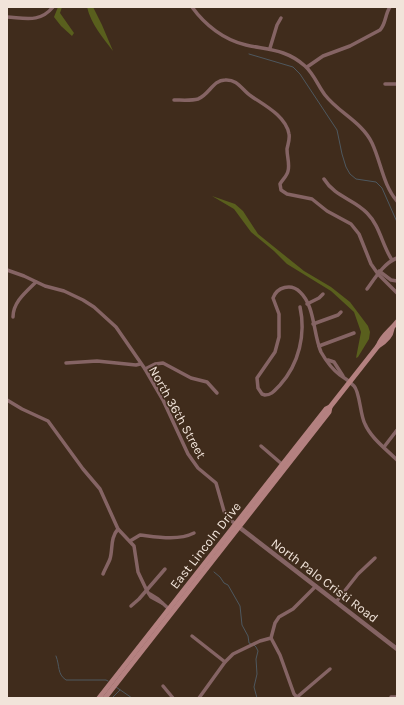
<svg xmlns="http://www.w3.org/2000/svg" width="404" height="705" font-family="Karla,sans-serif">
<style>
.green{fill:#595f1d}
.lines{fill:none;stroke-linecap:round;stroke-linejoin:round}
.stream{stroke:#4e585f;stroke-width:1}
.minor{stroke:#856464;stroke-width:3.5}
.tertiary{stroke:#856464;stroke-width:4.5}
.secondary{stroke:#b48180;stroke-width:5}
.labels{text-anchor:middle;stroke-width:3.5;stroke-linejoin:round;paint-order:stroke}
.street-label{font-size:13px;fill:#f1e4da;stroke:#402c1c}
</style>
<rect width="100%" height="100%" fill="#402c1c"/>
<g class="green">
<path d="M58,7H62L60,13L74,33L72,36L61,26L54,17Z"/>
<path d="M87,7H93L102,25L113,51C103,38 91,24 87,7Z"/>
<path d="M212,196L235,204L243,211L258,234L304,271L331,287L350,302L368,326L370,332L369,339L358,357L356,358L361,332L354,312L331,291L287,264L274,251L251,232L234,209Z"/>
</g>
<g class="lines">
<g class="stream">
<path d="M249,54L293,67L300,74L337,130L342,154L346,167L350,174L356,179L376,182L382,188L397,222"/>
<path d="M214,572L220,577L224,583L228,585L240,606L242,625L248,636L249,643L251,644"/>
<path d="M254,645L256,647L258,651L256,659L257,674L254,687L257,698"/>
<path d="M56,656C60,666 57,674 66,680H106L108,681"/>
<path d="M116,687L132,698"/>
<path d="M112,698L120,690"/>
</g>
<g class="minor">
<path d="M192,7C205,25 224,40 246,45C268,50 286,49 305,66C314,74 318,86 325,95C339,113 362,122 372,143C381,162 383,185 397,201"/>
<path d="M7,17C25,18 40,23 53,7"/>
<path d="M270,48L277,25L281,18"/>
<path d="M307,67L323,56L350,46L380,30C386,24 385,14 390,7"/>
<path d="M385,84H397"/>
<path d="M174,100C181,100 191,101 198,99C209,95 213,80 225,80C238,79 242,90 251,96C264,105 286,116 289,134C290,139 288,144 287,149C287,157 290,164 288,171C287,176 283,179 280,184L281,190L287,194L312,199L327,211L351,224L359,234L371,264L378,274L397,293"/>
<path d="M324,179C335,197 354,199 367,213C380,226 382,245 392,260"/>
<path d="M7,270L24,276L45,286L64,291L83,300L94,307L116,327L145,369L163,400L188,454L198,468L216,483L224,511L229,519L237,525"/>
<path d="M379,271L391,280L397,281"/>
<path d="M367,289C375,278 384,263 397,258"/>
<path d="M307,304L319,298L323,294"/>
<path d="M300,307C306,334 299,364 280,385C275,390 272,395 265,395L262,394L258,388L257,378L275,352L279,337V314L273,298C277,287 291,283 300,292C315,306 313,333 321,352C325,359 333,370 340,375C345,378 350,382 354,386C360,392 360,415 365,424C371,438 386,449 397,460"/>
<path d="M13,317C13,302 26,292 36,282"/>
<path d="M313,324L338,315L341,312"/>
<path d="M319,346L354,333"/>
<path d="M328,360L334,362L343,376"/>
<path d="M66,363L97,361L136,365L140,364"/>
<path d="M145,369L155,364L163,363L191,378L207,382L217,393"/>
<path d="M7,400L22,409L48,421L83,469L100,489L118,529L134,546L138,572L147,591L151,597L162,603"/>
<path d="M261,446L283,465"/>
<path d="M384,447L397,430"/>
<path d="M130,541L140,535C157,537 178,541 194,533"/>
<path d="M103,574C105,569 108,564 110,559C113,549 110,538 118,529"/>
<path d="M150,594L158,599L170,610"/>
<path d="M336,602L358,574L375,558"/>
<path d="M131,606L139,599L165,569"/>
<path d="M192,636L225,662"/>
<path d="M271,638L280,655L294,694L297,697"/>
<path d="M163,686L173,698"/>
<path d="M391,697H397"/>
<path d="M199,698L225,662L233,654L260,641L271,638L275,623L279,617L293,609L316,586"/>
<path d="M296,698L330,669"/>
</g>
<path class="tertiary" d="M239,527L397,649"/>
<g class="secondary">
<path d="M378,346C385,342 391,336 392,329"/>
<path d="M99,698L326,409L330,407L378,346C382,335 390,331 397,322"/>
<path d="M105,698L329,412L330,407"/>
</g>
</g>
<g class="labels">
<g class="street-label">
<text transform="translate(178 412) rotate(61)" y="5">North 36th Street</text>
<text transform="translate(205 545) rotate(-52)" y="5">East Lincoln Drive</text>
<text transform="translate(325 580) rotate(37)" y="5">North Palo Cristi Road</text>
</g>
</g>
<rect width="404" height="705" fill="none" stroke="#f1e4da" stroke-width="16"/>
</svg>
